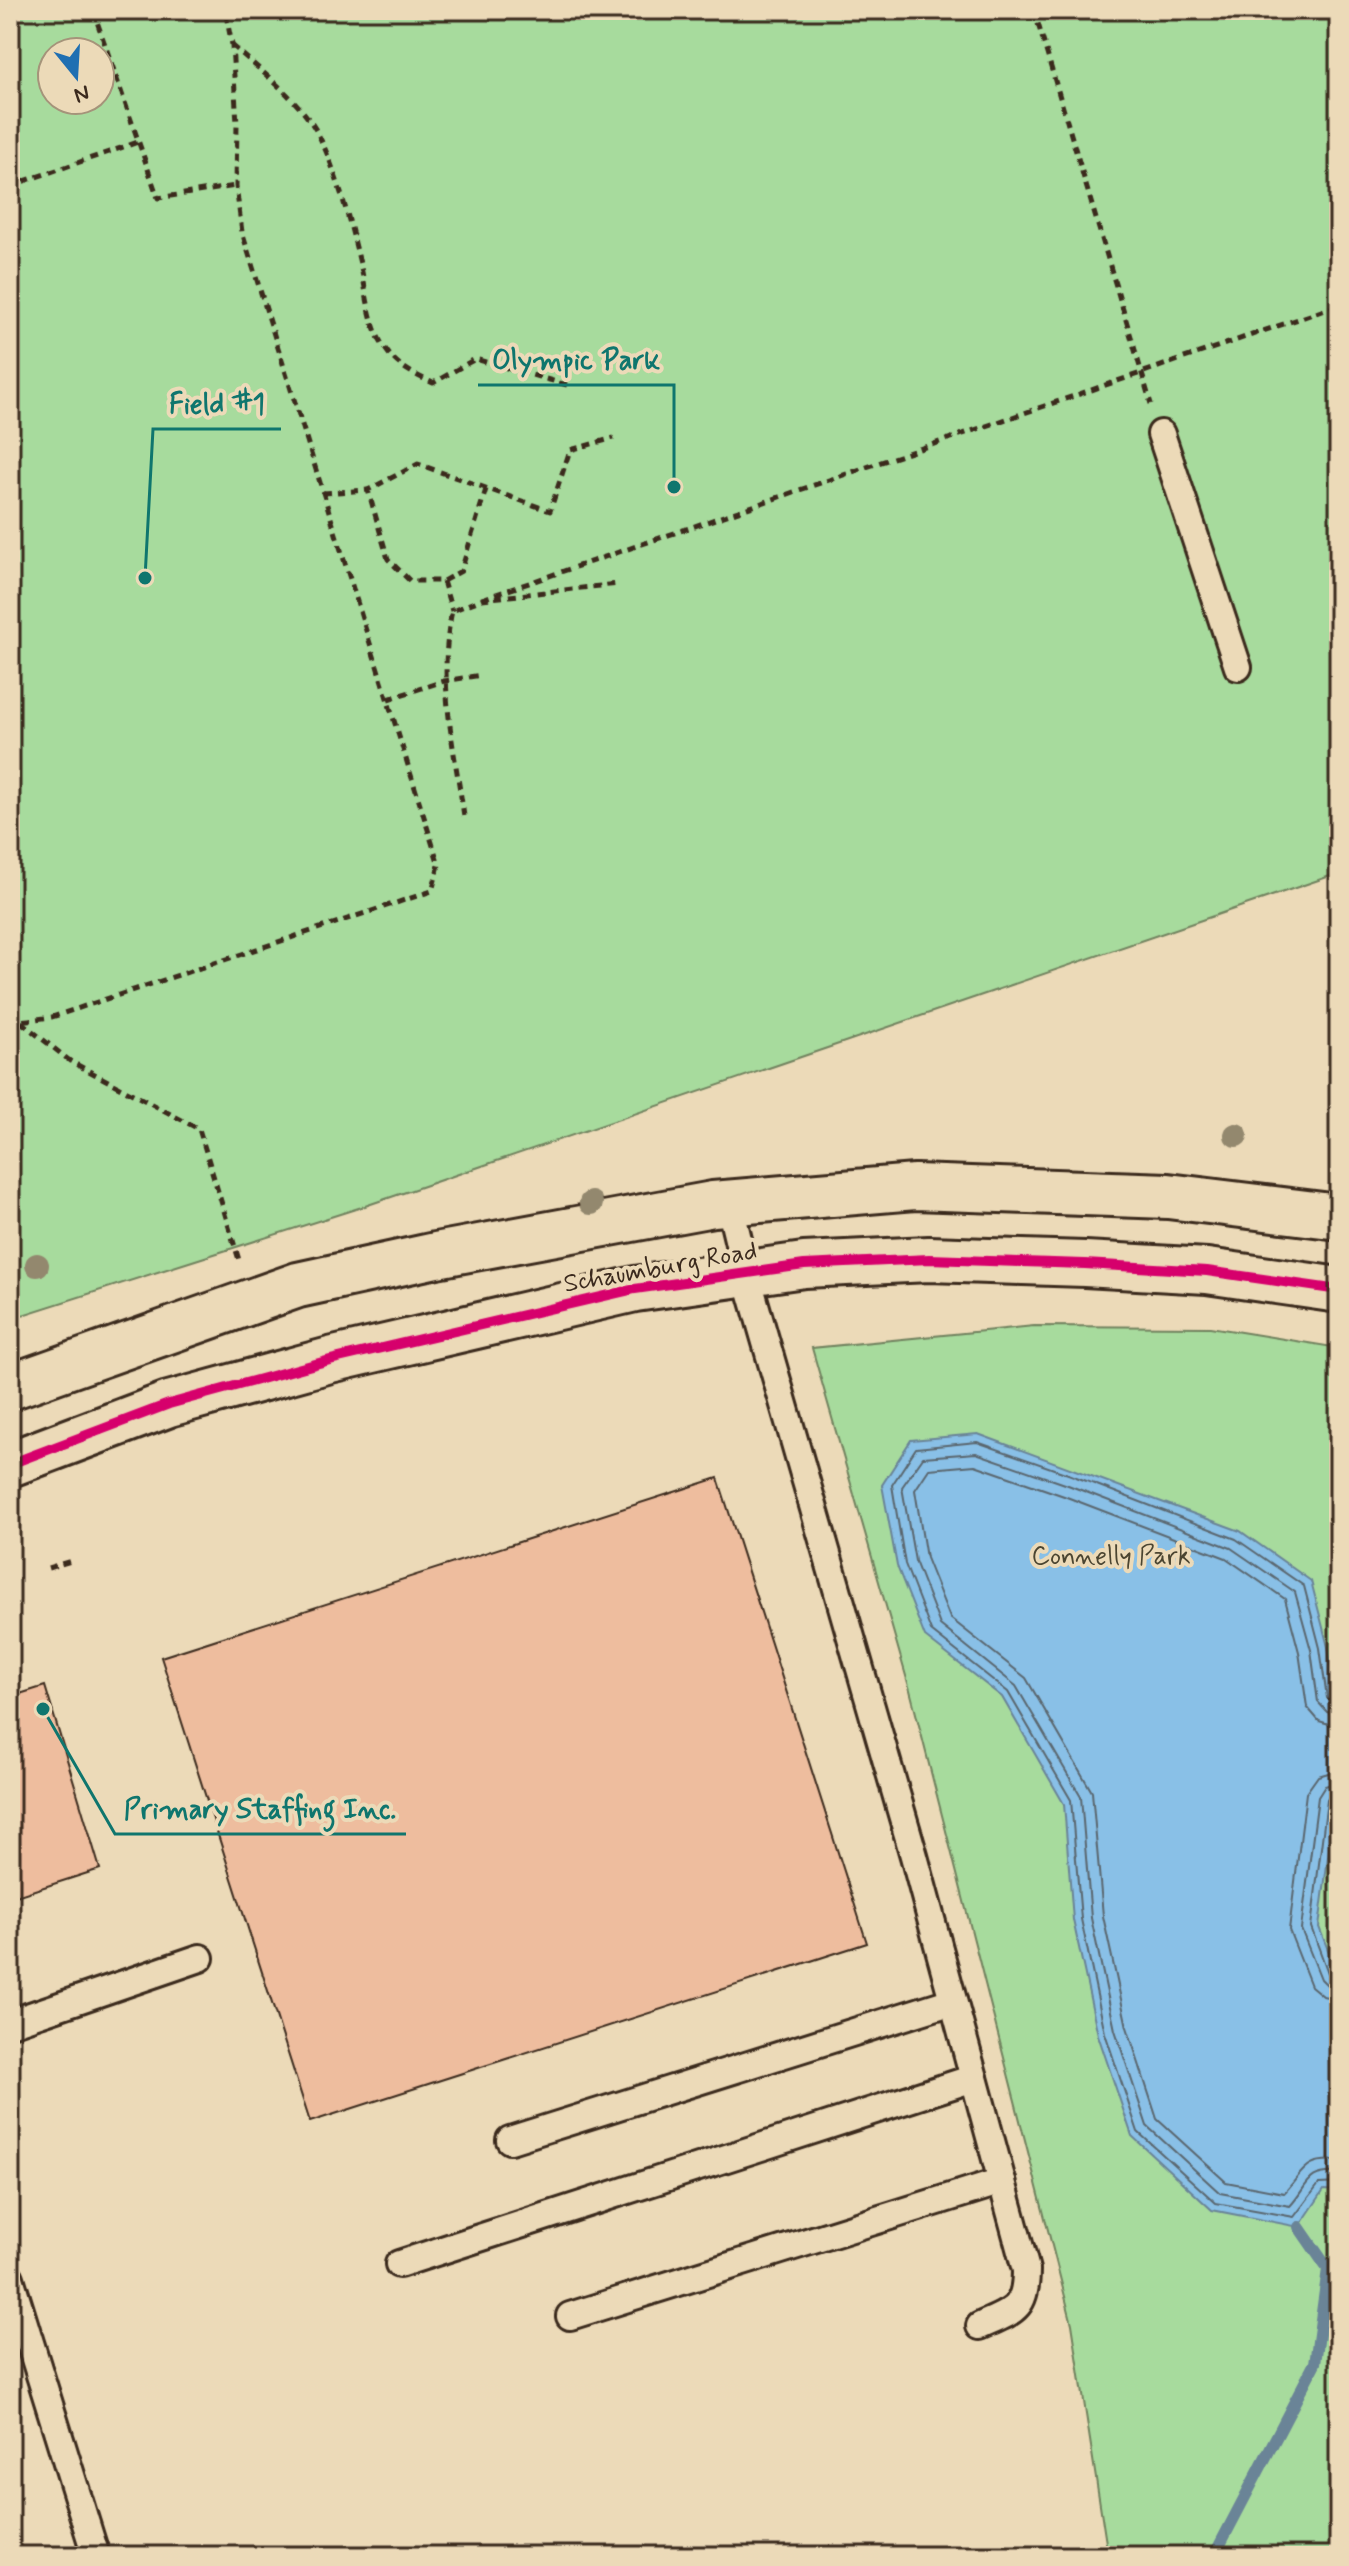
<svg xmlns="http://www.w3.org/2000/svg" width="1349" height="2566" font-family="Mynerve,sans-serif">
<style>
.green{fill:#a7db9d;stroke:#71825e;stroke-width:2;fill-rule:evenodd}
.water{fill:#89c0e7;stroke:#6a8497;stroke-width:2}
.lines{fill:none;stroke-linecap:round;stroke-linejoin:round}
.shore{stroke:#5a666e;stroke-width:2}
.stream{stroke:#6a8497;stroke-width:12}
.building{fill:#eebd9e;stroke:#3b2a1e;stroke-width:2}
.lane-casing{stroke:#3b2a1e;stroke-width:32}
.secondary-casing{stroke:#3b2a1e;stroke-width:50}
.path{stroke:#3b2a1e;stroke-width:5;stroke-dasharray:8 6;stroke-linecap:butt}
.lane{stroke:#ecdab8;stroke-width:26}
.secondary{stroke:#ecdab8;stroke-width:44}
.cycleway-casing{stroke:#ecdab8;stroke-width:15}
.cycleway{stroke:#d6006c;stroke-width:10}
.tree{fill:#93886e}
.labels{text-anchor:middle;stroke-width:8;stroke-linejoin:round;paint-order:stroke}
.street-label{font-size:26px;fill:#3b2a1e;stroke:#ecdab8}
.park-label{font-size:26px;fill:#4b4531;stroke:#ecdab8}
.leader{fill:none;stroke:#0f766e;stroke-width:3}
.callout-dot{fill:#0f766e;stroke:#ecdab8;stroke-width:3}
.callout-label{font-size:28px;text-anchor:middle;font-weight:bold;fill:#0f766e;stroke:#ecdab8;stroke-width:8;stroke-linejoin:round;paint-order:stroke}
</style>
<rect width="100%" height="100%" fill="#ecdab8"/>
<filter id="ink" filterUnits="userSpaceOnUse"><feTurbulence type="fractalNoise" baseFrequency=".0125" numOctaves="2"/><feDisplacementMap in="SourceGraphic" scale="16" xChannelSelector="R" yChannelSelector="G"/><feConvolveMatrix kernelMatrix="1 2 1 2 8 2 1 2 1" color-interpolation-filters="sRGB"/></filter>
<g filter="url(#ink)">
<g class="green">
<path d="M10,10H1339V873L365,1206L10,1319ZM52,52H100V100H52Z"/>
<path d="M1034,1326L1210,1327L1339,1348V2556H1108L1072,2324L910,1690L812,1348Z"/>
</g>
<path class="water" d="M978,1434L1240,1531L1311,1581L1328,1647L1339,1724V1771L1319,1927L1339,1978V2191L1324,2190L1299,2227L1212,2210L1132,2136L1098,2035L1073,1920L1064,1804L1002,1697L925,1637L897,1566L882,1485L911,1440Z"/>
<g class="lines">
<g class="shore">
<path d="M1339,1705L1332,1704L1327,1698L1320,1648L1304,1586L1236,1539L1071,1475L977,1442L916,1448L892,1485L905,1564L931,1631L1008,1692L1071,1800L1081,1919L1105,2033L1138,2132L1216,2203L1294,2217L1319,2184L1339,2183"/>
<path d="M1339,1715L1327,1712L1318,1702L1311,1650L1295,1592L1231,1548L1068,1485L976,1453L923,1457L902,1487L915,1561L940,1625L1016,1686L1081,1797L1091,1918L1115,2030L1147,2126L1220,2193L1290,2206C1309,2186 1305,2170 1339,2173"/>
<path d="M1339,1727L1319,1721L1307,1707L1299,1652L1285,1599L1226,1558L1064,1496L975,1465L929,1469L915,1490L926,1558L950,1618L1026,1678L1092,1792L1103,1916L1127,2027L1157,2119L1226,2182L1284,2193C1305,2171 1303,2158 1339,2161"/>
<path d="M1339,1770L1318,1776L1306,1793L1289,1930L1311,1986L1323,1996L1339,2000"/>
<path d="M1339,1782L1325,1786L1318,1797L1301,1929L1321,1979L1328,1986L1339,1988"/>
<path d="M1339,1792L1331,1794L1327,1800L1311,1927L1328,1973L1339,1977"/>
</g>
<path class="stream" d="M1214,2556L1315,2363L1328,2269L1299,2227"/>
</g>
<g class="building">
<path d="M718,1478L867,1943L310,2122L161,1657Z"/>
<path d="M45,1686L100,1869L10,1898V1697Z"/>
</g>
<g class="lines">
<g class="lane-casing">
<g id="lane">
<path d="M1161,434L1238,667"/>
<path d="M729,1202L746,1273L914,1856L1026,2270C1026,2310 1013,2311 980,2326"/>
<path d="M10,2023L200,1958"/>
<path d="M510,2140L953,2001"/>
<path d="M399,2264L974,2078"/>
<path d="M10,2278L96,2556"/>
<path d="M570,2316L1002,2181"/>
</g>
</g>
<g class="secondary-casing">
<g id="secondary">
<path d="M10,1387L298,1285L436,1255L713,1204L915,1187L1168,1196L1339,1217"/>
<path d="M10,1464L169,1404L330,1360L635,1289L804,1265L929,1259L1085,1264L1207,1271L1339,1290"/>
</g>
</g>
<g class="path">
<path d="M93,10L158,198L236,186"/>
<path d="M1034,10L1151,404"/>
<path d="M232,45C260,71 298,98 317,132C337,170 352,230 362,272C367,296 370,327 384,347C396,366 413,374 433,383L475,359L567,385"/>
<path d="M10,186L138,142"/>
<path d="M486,489L461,571L443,581H410L388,559L368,490L418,464L550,511L570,450L614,438"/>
<path d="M323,493L368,490"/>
<path d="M443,581L452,611"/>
<path d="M482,599L1339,305"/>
<path d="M388,699L444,681L482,675"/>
<path d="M464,816C454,748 437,680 452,611L482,599L618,584"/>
<path d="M10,1017L20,1021L52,1017L432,891L439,865L242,232L236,186L237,123L232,45L225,10"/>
<path d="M21,1022L70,1061L199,1129L239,1260"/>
<path d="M48,1568L71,1561"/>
</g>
<use href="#lane" class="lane"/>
<use href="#secondary" class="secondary"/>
<g class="cycleway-casing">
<path id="cycleway" d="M10,1464L169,1404L330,1360L635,1289L804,1265L929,1259L1085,1264L1207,1271L1339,1290"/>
</g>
<use href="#cycleway" class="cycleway"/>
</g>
<g class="tree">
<circle cx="1236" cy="1135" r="12"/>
<circle cx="591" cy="1203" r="12"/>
<circle cx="37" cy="1265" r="12"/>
</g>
</g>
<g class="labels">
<g class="street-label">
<text transform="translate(660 1266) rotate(-10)" y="9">Schaumburg Road</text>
</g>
<g class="park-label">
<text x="1111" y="1564">Connelly Park</text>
</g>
</g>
<path class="leader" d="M674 487L674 385H478M145 578L153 429H281M43 1709L115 1834H406"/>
<g class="callout-dot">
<circle cx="674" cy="487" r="8"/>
<circle cx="145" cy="578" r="8"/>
<circle cx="43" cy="1709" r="8"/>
</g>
<g class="callout-label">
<text x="576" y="369">Olympic Park</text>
<text x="217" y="413">Field #1</text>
<text x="260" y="1818">Primary Staffing Inc.</text>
</g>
<rect width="1349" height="2566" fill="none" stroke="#ecdab8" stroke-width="40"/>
<rect x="20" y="20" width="1309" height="2526" fill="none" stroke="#3b2a1e" stroke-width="3" filter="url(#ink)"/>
<g transform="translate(76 76) rotate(162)"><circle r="38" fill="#ecdab8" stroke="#a5947a" stroke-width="2"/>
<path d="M0-6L14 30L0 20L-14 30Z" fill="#1f6fb2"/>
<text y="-12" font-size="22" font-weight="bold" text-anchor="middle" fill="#3b2a1e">N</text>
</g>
</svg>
